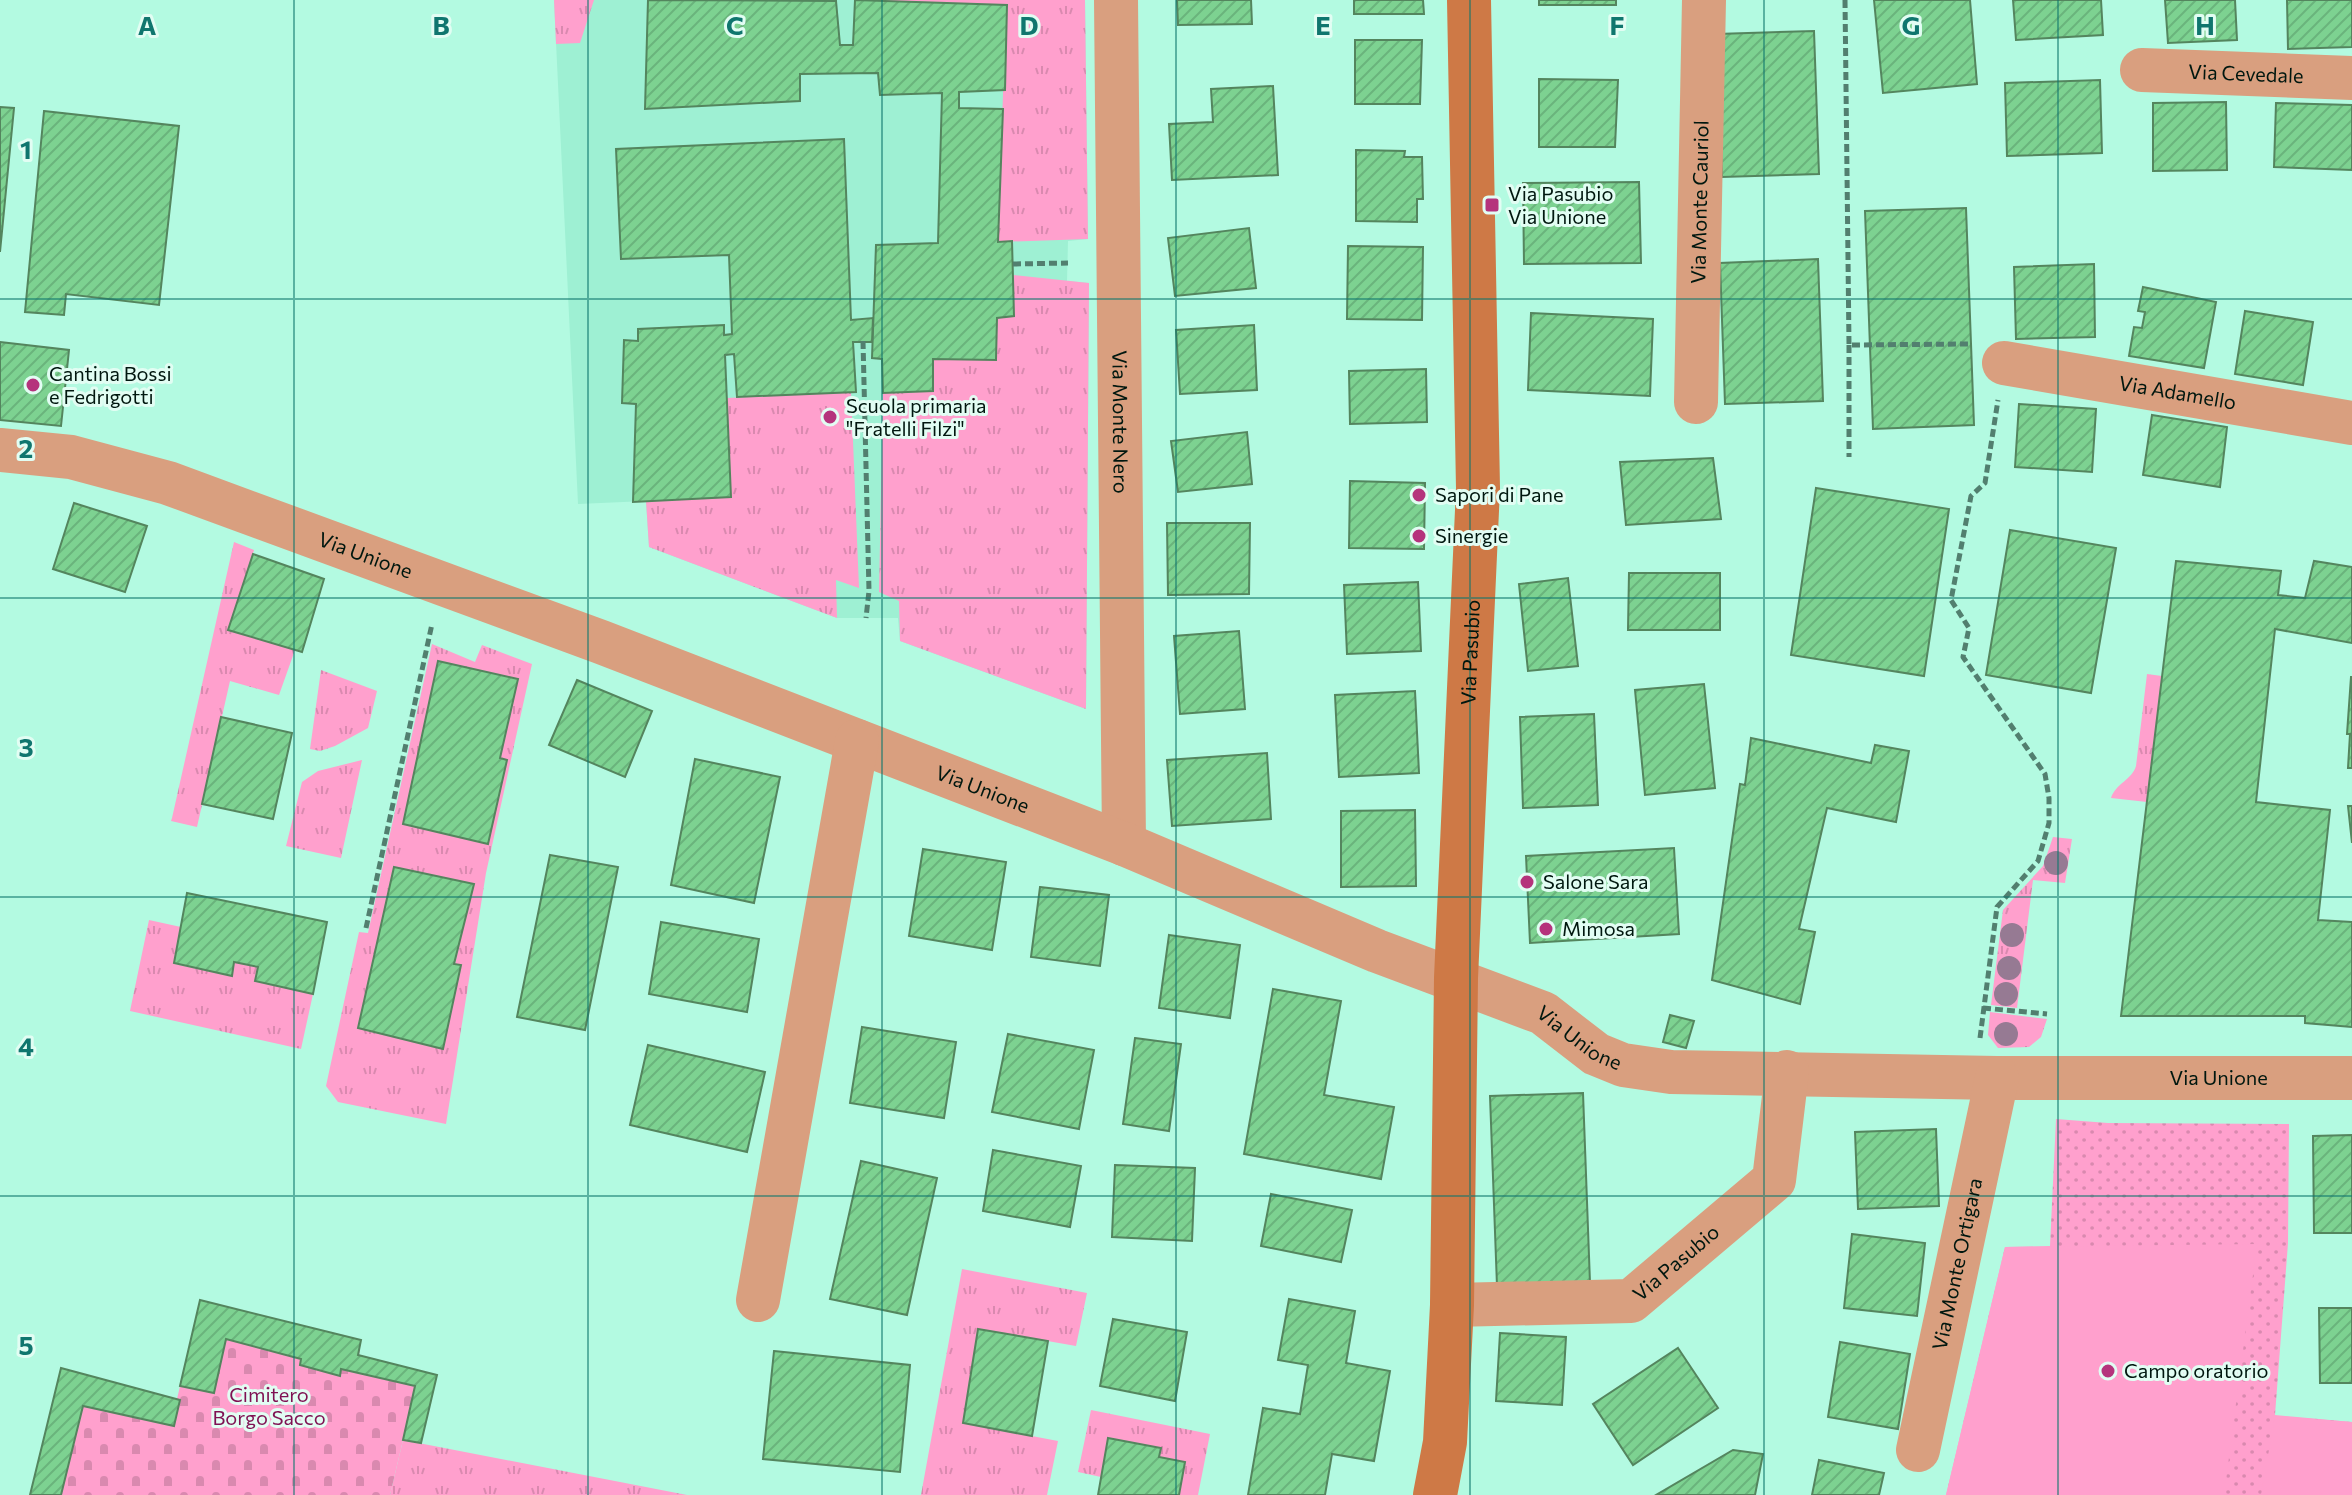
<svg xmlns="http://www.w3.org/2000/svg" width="2352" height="1495" font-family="Commissioner,sans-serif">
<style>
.built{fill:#9ef0d3}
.grass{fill:url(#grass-tufts);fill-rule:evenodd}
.cemetery{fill:url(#cemetery-stones)}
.park{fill:url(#park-dots)}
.pitch{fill:#ffa0cd}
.building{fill:url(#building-hatch);stroke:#54855e;stroke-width:2}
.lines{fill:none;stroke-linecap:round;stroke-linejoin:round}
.path{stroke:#527f6f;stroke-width:5;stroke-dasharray:8 4;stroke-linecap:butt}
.street{stroke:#d99f7f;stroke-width:44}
.secondary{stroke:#ce7946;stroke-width:44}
.tree{fill:#967a93}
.grid{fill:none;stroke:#0f766e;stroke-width:2;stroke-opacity:0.55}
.poi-dot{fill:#b5337c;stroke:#e2fdf3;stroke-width:3}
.labels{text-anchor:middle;stroke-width:6;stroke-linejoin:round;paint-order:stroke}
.street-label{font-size:20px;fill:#00170f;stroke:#e2fdf3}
.poi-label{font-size:20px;fill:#00170f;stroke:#e2fdf3;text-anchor:start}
.park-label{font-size:20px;fill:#7f1153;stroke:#e2fdf3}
.grid-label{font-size:26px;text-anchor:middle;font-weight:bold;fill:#0f766e;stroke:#e2fdf3;stroke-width:6;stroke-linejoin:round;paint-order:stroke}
</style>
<defs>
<pattern id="grass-tufts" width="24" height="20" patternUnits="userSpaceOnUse" patternTransform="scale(2)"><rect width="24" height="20" fill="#ffa0cd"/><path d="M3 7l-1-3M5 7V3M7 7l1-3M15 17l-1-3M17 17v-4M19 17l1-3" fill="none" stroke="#d989af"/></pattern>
<pattern id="cemetery-stones" width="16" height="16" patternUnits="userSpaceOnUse" patternTransform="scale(2)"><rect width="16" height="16" fill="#ffa0cd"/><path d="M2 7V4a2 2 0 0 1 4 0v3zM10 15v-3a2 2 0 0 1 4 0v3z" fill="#d989af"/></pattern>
<pattern id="park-dots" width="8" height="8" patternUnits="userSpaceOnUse" patternTransform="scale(2)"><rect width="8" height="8" fill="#ffa0cd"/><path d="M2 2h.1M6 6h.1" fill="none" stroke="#d989af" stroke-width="1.8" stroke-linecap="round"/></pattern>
<pattern id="building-hatch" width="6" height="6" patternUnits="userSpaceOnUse" patternTransform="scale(2)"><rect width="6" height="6" fill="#7dd291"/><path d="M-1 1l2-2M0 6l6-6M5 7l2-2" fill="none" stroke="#6ab47c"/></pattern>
</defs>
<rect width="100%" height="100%" fill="#b3fae1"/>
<path class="built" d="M554,0H1085L1088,239L1068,241L1067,281L1089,283L1086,709L900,641L898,618H837L649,547L646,501L578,504Z"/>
<g class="grass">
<path d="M554,0H594L580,43L556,44Z"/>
<path d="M863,0H1085L1088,239L998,242L1006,5Z"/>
<path d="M1013,275L1089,283L1086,709L900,641L899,601L879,592L883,393L933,391V359L996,360L997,318L1014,316Z"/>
<path d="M851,392L859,588L836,580L837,618L649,547L646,501L727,398Z"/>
<path d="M234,542L254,550L229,629L295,650L279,695L230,681L197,827L171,821L172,818Z"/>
<path d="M432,644L475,662L482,645L532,664L486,873L446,1124L338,1102L326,1086L359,932L368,933ZM438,662L517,679L500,758L507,760L488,844L403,823ZM394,867L473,884L455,964L461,965L443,1048L358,1028Z"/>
<path d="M321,670L377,691L368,728L335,746L320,751L310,749Z"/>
<path d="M2147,674L2162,676L2147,802L2111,798C2116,783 2132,780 2136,766Z"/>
<path d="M362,760L341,858L286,846L302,782L318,771Z"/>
<path d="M2053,837L2072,839L2065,883L2033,880L2017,1008L1991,1005L2003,910L2043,866Z"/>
<path d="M149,920L181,927L175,964L231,976L234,962L258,967L256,981L313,994L301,1049L130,1011Z"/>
<path d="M1990,1012L2047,1019L2041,1037L2029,1047L1998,1048L1988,1035Z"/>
<path d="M962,1269L1087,1293L1076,1346L978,1329L963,1423L1058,1441L1047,1495H921Z"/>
<path d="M1091,1410L1210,1434L1198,1495H1179L1185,1463L1159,1457L1101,1477L1078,1472Z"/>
<path d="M403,1440L687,1495H390Z"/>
</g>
<path class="cemetery" d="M200,1300L361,1340L359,1355L437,1375L421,1443L403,1440L390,1495H30L61,1368L177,1399Z"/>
<path class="park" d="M2056,1119L2108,1123L2289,1124L2288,1243L2275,1415L2352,1422V1495H1946L2005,1247L2050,1246Z"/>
<g class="pitch">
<path d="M2257,1244L2224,1495H1946L2005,1247Z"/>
<path d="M2275,1416L2352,1422V1495H2261Z"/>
</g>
<g class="building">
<path d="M648,0L836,1L840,45H853L855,0L1007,5L1005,90L959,92V108L1003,109L998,242L1012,241L1014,316L997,318L996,360L933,359V391L883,393L882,359L872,358L876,245L938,243L942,93L880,95L878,73L800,74V101L645,109Z"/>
<path d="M1177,0H1251L1252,24L1178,25Z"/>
<path d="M1354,0H1423L1424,14H1354Z"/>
<rect x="1539" y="0" width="77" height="5"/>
<path d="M1874,0H1970L1977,84L1883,93Z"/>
<path d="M2013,0H2101L2103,35L2016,40Z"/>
<path d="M2165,0H2235L2237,40L2168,43Z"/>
<path d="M2287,0H2352V47L2288,49Z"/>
<path d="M1814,31L1819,174L1722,177L1717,34Z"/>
<path d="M1355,40H1422L1420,104H1355Z"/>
<path d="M1539,79L1618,80L1615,147H1539Z"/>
<path d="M2100,80L2102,153L2007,156L2005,83Z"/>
<path d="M1273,86L1278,175L1172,180L1169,124L1213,122L1211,89Z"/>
<path d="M2226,102L2227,170L2153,171V103Z"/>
<path d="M2276,103L2352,105V170L2274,167Z"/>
<path d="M0,107L14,108L0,252Z"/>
<path d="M44,111L179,126L159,305L66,294L64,315L25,312Z"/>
<path d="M844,139L851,320L873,318L872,342H853L856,392L737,397L734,354L725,355L731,497L633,502L636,404L622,403L624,340L638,341V329L724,325V335L732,334L729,255L621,259L616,149Z"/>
<path d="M1356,150L1405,151L1404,157H1422L1423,199H1417V222L1356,221Z"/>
<path d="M1639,182L1641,263L1524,264L1523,183Z"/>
<path d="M1966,208L1974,425L1873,429L1865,211Z"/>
<path d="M1249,228L1256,288L1175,296L1168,238Z"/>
<path d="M1348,246L1423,247L1422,320L1347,319Z"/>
<path d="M1818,259L1823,401L1725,404L1720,263Z"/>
<path d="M2094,264L2095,337L2016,339L2014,267Z"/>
<path d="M2143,287L2216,302L2204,368L2129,356L2134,327L2142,328L2145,312L2138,311Z"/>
<path d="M2245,311L2313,322L2303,385L2235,374Z"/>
<path d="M1531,313L1653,319L1650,396L1528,390Z"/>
<path d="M1254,325L1257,390L1180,394L1176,330Z"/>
<path d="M0,342L69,350L61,426L0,420Z"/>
<path d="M1426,369L1427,422L1350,424L1349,371Z"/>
<path d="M2019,404L2096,409L2092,472L2015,467Z"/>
<path d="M2152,415L2227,427L2220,487L2143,475Z"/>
<path d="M1247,432L1252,484L1178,492L1171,441Z"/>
<path d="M1713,458L1721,519L1626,525L1620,462Z"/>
<path d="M1350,481L1425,483L1424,549L1349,548Z"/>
<path d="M1816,488L1949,509L1924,676L1791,655Z"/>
<path d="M74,503L147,526L125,592L53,569Z"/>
<path d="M1167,523H1250L1249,594L1168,595Z"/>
<path d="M2010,530L2116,548L2091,693L1986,675Z"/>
<path d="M253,554L324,579L302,652L228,630Z"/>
<path d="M2176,561L2281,571L2278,595L2305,598L2314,561L2352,567V643L2275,629L2256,802L2330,810L2318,920L2352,922V1027L2305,1023V1016H2121Z"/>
<path d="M1629,573H1720V630H1628Z"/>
<path d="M1568,578L1578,666L1528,671L1519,584Z"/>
<path d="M1418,582L1421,651L1347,654L1344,585Z"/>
<path d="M1239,631L1245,709L1180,714L1174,636Z"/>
<path d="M438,661L518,679L500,758L507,760L488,844L403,824Z"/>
<path d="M2351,677H2352V768H2348L2350,734H2347Z"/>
<path d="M577,680L652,711L625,777L549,745Z"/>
<path d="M1704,684L1715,788L1645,795L1635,690Z"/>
<path d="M1415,691L1419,773L1339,777L1335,695Z"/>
<path d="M1594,714L1598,805L1523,808L1520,717Z"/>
<path d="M221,717L292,733L273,819L202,804Z"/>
<path d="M1751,738L1871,763L1875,745L1909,751L1896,822L1827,808L1799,929L1815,932L1800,1004L1712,980L1740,784L1745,785Z"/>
<path d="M1267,753L1271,819L1172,826L1167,760Z"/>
<path d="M695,759L780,777L754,903L671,885Z"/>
<path d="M2348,806H2352V843Z"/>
<path d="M1415,810L1416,886L1341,887V811Z"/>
<path d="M1674,848L1679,934L1530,943L1526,856Z"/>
<path d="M923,849L1006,862L992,950L909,936Z"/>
<path d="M550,855L618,867L585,1030L517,1017Z"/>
<path d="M394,867L474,884L454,964L461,965L443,1049L358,1028Z"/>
<path d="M1040,887L1109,895L1100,966L1031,957Z"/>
<path d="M187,893L327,922L313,994L255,981L258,967L234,962L232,976L174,963Z"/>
<path d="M661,922L759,939L747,1012L649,994Z"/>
<path d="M1169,935L1240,945L1230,1018L1159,1008Z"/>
<path d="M1273,989L1341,1001L1324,1095L1394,1107L1381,1179L1244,1154Z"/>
<path d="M1670,1015L1694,1021L1686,1048L1663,1042Z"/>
<path d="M862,1027L956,1042L944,1118L850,1103Z"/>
<path d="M1008,1034L1094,1050L1079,1129L992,1112Z"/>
<path d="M1135,1038L1181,1044L1169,1131L1123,1124Z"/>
<path d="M648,1045L765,1072L747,1152L630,1125Z"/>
<path d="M1583,1093L1590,1283L1497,1286L1490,1096Z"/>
<path d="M1936,1129L1939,1206L1858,1209L1855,1132Z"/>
<path d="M2352,1135V1233H2314L2313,1136Z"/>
<path d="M993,1150L1081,1166L1070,1227L983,1211Z"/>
<path d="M861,1161L937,1178L907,1315L830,1299Z"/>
<path d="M1115,1165L1195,1168L1192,1241L1112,1237Z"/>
<path d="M1271,1194L1352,1210L1341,1262L1261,1246Z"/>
<path d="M1852,1234L1925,1243L1917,1316L1844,1308Z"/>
<path d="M1289,1299L1355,1311L1346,1363L1390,1371L1374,1461L1332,1454L1325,1495H1248L1263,1408L1300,1414L1308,1365L1278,1360Z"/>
<path d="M200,1300L361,1340L358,1355L437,1375L421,1443L403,1440L415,1386L341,1369L340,1376L300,1365L301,1359L226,1339L214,1393L180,1386Z"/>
<path d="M2319,1308H2352V1383H2320Z"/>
<path d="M1113,1319L1187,1332L1175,1401L1100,1386Z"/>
<path d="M978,1329L1048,1341L1032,1436L963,1423Z"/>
<path d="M1500,1333L1566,1337L1562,1405L1496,1401Z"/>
<path d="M1840,1342L1910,1354L1898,1429L1828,1417Z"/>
<path d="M1678,1348L1718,1408L1633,1465L1593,1404Z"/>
<path d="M774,1351L910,1365L900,1472L763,1459Z"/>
<path d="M61,1368L180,1400L174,1426L83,1406L61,1495H30Z"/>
<path d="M1108,1438L1161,1448L1159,1457L1185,1462L1179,1495H1098Z"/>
<path d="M1733,1450L1763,1454L1755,1495H1656Z"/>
<path d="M1819,1460L1884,1473L1879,1495H1812Z"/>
</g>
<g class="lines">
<g class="path">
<path d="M1845,0L1849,345L1970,344"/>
<path d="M1013,264L1068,263"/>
<path d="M863,341L869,591L866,618"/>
<path d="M1849,345V457"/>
<path d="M366,928L432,624"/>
<path d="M1983,1008L2047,1014"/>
<path d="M1980,1038L1997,907L2038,861L2049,823V798L2045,774L1963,657L1969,628L1951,600L1971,496L1985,483L1998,400"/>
</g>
<g class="street">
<path id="s1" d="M1116,0L1124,844"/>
<path id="s2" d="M2142,70L2352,78"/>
<path id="s3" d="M2004,363L2352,423"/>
<path id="s4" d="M1696,402L1704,0"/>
<path id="s5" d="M0,450L71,457L168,483L601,642L1124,844L1377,951L1543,1013L1596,1054L1623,1065L1671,1072L1997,1078H2352"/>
<path d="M758,1300L857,741"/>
<path id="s6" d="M1452,1305L1631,1301L1774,1180L1787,1072"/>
<path id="s7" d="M1918,1450L1997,1078"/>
</g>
<path class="secondary" id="s8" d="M1435,1495L1445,1442L1452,1305L1456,978L1478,488L1469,0"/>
</g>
<g class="tree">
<circle cx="2056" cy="863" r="12"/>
<circle cx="2012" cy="935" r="12"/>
<circle cx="2009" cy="968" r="12"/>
<circle cx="2006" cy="994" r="12"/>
<circle cx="2006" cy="1034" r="12"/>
</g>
<path class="grid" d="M294,0V1495M588,0V1495M882,0V1495M1176,0V1495M1470,0V1495M1764,0V1495M2058,0V1495M0,299H2352M0,598H2352M0,897H2352M0,1196H2352"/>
<g class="poi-dot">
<rect x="1484" y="197" width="16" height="16" rx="4"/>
<circle cx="33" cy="385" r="8"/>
<circle cx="830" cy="417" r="8"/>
<circle cx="1419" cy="495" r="8"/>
<circle cx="1419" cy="536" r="8"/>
<circle cx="1527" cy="882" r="8"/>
<circle cx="1546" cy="929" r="8"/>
<circle cx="2108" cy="1371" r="8"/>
</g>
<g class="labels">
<g class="street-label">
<text dy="7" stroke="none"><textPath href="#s2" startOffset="104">Via Cevedale</textPath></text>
<text dy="7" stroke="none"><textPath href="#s4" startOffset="200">Via Monte Cauriol</textPath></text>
<text dy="7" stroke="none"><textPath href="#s3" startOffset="176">Via Adamello</textPath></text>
<text dy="7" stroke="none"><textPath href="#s1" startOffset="422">Via Monte Nero</textPath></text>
<text dy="7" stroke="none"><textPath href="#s5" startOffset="382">Via Unione</textPath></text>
<text dy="7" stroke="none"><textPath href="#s8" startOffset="844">Via Pasubio</textPath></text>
<text dy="7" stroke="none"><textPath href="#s5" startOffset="1042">Via Unione</textPath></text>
<text dy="7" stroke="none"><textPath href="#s5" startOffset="1690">Via Unione</textPath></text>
<text dy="7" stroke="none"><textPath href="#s5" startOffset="2338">Via Unione</textPath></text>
<text dy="7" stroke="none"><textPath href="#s6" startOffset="238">Via Pasubio</textPath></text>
<text dy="7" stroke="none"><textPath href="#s7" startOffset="190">Via Monte Ortigara</textPath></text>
</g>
<g class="poi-label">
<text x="1508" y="201">Via Pasubio<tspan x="1508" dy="23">Via Unione</tspan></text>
<text x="49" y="381">Cantina Bossi<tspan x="49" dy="23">e Fedrigotti</tspan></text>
<text x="846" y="413">Scuola primaria<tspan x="846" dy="23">"Fratelli Filzi"</tspan></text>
<text x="1435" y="502">Sapori di Pane</text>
<text x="1435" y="543">Sinergie</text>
<text x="1543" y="889">Salone Sara</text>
<text x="1562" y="936">Mimosa</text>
<text x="2124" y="1378">Campo oratorio</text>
</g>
<g class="park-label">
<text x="269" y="1402">Cimitero<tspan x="269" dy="23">Borgo Sacco</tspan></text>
</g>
</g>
<g class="grid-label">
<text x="147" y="35">A</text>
<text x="441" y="35">B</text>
<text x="735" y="35">C</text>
<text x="1029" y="35">D</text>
<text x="1323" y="35">E</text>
<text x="1617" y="35">F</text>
<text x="1911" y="35">G</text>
<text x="2205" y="35">H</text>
<text x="26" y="159">1</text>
<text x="26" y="458">2</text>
<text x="26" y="757">3</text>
<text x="26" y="1056">4</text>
<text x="26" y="1355">5</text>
</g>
</svg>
